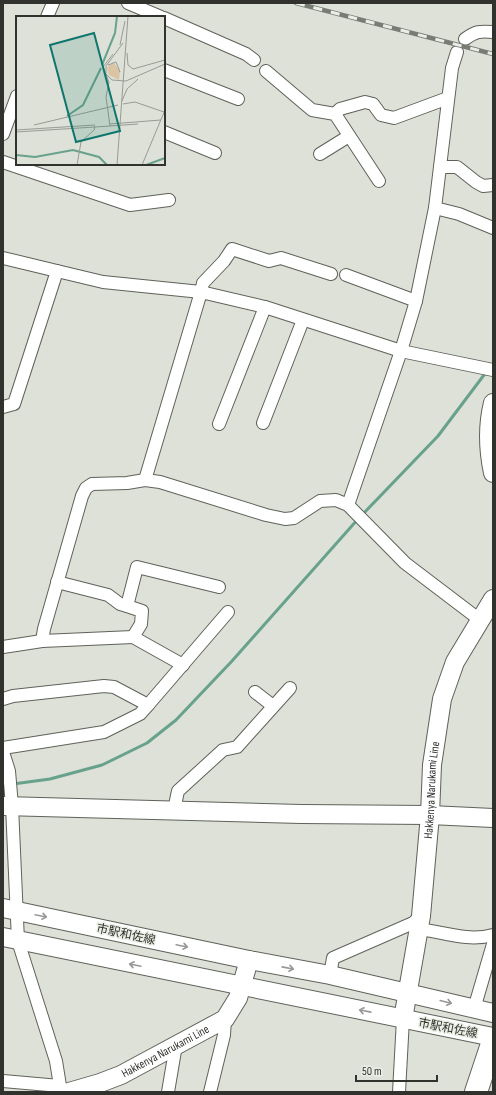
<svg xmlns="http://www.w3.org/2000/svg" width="496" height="1095" font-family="'Sofia Sans Condensed','Noto Sans JP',sans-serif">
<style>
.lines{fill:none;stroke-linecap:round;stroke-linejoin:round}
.stream{stroke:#68a28c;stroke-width:3}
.street-casing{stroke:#5f625a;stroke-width:14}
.secondary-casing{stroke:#5f625a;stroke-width:20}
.highway-casing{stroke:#5f625a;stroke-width:24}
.street{stroke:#fff;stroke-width:12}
.secondary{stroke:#fff;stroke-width:18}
.highway{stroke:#fff;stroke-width:22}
.rail-casing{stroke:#797c75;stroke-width:4.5}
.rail{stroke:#eaeee4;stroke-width:3;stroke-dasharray:9;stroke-linecap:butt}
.oneway{stroke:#989896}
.labels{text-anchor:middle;stroke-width:3;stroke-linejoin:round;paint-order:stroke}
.street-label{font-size:12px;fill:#31322e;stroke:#eaeee4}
.inset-river{fill:none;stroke:#68a28c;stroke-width:2}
.inset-road{fill:none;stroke:#989b93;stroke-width:1}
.view{fill:#0f766e;fill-opacity:0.15;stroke:#0f766e;stroke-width:2}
.inset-edge{fill:none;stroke:#31322e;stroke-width:2}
</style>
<rect width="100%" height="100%" fill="#dde1d7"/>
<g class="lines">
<g class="stream">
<path d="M362,515L438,436L487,371"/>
<path d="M13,784L50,779L102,765L147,743L176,720L232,661L358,519"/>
</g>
<g class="street-casing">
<g id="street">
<path d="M128,3L161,17"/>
<path d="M47,17L53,3"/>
<path d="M164,18L246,54L254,60"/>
<path d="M465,39C476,31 480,31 493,32"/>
<path d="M164,70L238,99"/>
<path d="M266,71L312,110L335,114L379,181"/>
<path d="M335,114L340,109L365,102L373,104L381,115L394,118L448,98"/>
<path d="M164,132L215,153"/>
<path d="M3,134L17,96"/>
<path d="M320,154L349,136"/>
<path d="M3,162L130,205L169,200"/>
<path d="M440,167H457L476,182L483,186L493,185"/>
<path d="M435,208L459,214L493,228"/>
<path d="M3,258L57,271L14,404L3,407"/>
<path d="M57,271L103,282L201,292L203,283L224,261L232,249L269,261L281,258L331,274"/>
<path d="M346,275L416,301"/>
<path d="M263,423L303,320"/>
<path d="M219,424L265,307"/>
<path d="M145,480L160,482L266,515L285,519L294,518L320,501L336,500L348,505L405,563L480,620"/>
<path d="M348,505L401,351L416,301L435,208L452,68L457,52"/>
<path d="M57,582L108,595L120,604L127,606L137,567L219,587"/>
<path d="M127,606L142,611L141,624L133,637L183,665"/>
<path d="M42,641L44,629L82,496L86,488L92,484L127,483L145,480L201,292L265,307L401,351L493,370"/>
<path d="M3,647L42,641L133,637"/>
<path d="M255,692L273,706"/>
<path d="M3,699L13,696L104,686L114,687L148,705L140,714L104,732L3,748"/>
<path d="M148,705L228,612"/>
<path d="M3,752L9,771L12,806L18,941L56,1061L61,1092"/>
<path d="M174,810L178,791L223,750L237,747L290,688"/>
<path d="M419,929C443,932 468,942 493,935"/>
<path d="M330,975L333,958L413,923L421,916"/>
<path d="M474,1009L493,944"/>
<path d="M3,1081L60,1086"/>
<path d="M168,1092L176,1045"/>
<path d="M210,1092L224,1035L225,1019"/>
<path d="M399,1092L403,1019"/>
</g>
</g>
<g class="secondary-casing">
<g id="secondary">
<path d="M493,403C487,427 488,449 493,473"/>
<path d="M3,806L301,814L430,815L493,818"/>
<path d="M3,908L249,960L330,975L493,1013"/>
<path d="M3,937L493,1037"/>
<path id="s1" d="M403,1019L421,916L430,815L432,765L442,699L455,662L493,599"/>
<path id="s2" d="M69,1092L100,1083L121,1075L225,1019L238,998L249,960"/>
</g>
</g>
<g class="highway-casing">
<path id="highway" d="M476,1092L493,1041"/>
</g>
<use href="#street" class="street"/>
<use href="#secondary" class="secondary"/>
<use href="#highway" class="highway"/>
<g class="rail-casing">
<path id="rail" d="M296,3L493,54"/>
</g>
<use href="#rail" class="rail"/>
</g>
<defs><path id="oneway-shaft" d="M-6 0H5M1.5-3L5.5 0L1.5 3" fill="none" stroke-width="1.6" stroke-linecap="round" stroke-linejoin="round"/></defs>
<g class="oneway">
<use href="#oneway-shaft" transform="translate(41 916) rotate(12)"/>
<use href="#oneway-shaft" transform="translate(182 946) rotate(12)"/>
<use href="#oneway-shaft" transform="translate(135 965) rotate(-168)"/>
<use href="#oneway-shaft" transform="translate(288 968) rotate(11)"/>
<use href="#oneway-shaft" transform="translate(446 1002) rotate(14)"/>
<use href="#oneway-shaft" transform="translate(365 1011) rotate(-169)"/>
</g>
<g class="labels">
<g class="street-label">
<text dy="4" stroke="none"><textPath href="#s1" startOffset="231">Hakkenya Narukami Line</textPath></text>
<text transform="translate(126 934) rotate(12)" y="4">市駅和佐線</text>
<text transform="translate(448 1028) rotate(11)" y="4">市駅和佐線</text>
<text dy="4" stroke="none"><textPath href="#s2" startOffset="105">Hakkenya Narukami Line</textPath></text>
</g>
</g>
<g transform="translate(16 16)">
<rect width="149" height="149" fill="#dde1d7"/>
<path d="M97,46L104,55L103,64L93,59L91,52Z" fill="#dac4a3"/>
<path class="inset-river" d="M86,49L99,17L101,0M51,100L67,89L85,52M0,139L19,141L57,134L83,141L91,149M130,149L149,142"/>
<path class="inset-road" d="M107,27L90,50V58L96,64L110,65L149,48M104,29L109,5M111,37L112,49L117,53L149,44M92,49L100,46L104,56M106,85L111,73L122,63M107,88L119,86L148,96M94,108L145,104M18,109L102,89M94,110L122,108M79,111L94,110L90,81L93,66L87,51L97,38M0,114L79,109M0,116L79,111M61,149L65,126L78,114L79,110M101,149L112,0M126,149L149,94"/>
<path class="view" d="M78,17L104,115L60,126L34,29Z"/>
<rect width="149" height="149" class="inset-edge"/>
</g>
<rect width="496" height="1095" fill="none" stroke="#31322e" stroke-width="8"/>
<path d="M356 1075v6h81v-6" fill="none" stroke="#31322e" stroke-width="2"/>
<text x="362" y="1075" font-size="12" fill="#31322e" stroke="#eaeee4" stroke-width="3" paint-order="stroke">50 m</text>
</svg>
